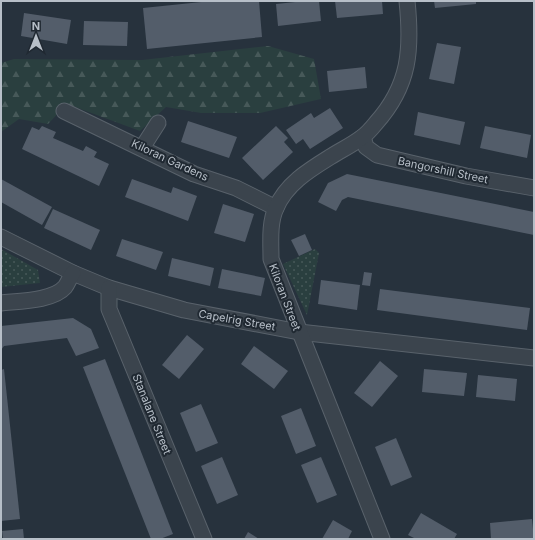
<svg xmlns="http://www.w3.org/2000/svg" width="535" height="540" font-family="Inter,sans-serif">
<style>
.grass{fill:url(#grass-dots)}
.forest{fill:url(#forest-firs)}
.building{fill:#535d6a}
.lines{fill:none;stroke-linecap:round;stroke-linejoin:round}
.street-casing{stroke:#59626b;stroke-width:17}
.street{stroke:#3b444d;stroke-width:15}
.labels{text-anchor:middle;stroke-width:4;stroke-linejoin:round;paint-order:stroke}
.street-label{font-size:11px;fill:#b7bfc8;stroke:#202932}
</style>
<defs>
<pattern id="grass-dots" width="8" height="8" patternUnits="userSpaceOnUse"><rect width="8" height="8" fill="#2a3f3f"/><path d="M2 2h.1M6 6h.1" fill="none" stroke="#475959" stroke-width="1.8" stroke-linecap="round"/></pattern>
<pattern id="forest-firs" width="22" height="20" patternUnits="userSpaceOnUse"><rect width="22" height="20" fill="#2a3f3f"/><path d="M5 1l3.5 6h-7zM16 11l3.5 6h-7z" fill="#475959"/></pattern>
</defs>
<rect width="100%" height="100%" fill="#27323d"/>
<g class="grass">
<path d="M1,249L38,270L40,283L1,287Z"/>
<path d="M315,249L319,253L307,315L283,264Z"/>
</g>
<path class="forest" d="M268,46L314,59L321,99L260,113H201L166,107L140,131L67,104L48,124L19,119L1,132V63L14,59L142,60Z"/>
<g class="building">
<path d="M211,1H259L262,37L147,49L143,8Z"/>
<path d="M305,1H319L321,21L278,26L276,4Z"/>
<path d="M335,1H382L383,14L337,18Z"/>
<path d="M434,1H476V4L435,8Z"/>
<path d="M24,13L71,20L67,44L21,36Z"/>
<path d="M84,21L128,22L127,46L83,45Z"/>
<path d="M437,43L461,47L454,84L429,79Z"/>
<path d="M365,67L367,88L329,92L327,71Z"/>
<path d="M330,108L343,128L310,149L303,139L296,144L286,130L311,113L314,118Z"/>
<path d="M418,112L465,122L460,145L414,135Z"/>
<path d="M188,121L237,137L229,158L181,142Z"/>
<path d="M42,126L56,132L53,138L83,151L86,146L97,152L94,157L109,164L99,186L22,149L32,127L39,130Z"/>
<path d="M276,126L288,138L284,142L293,152L263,180L242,158Z"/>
<path d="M485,126L531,135L527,158L480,148Z"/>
<path d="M347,174L534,212V235L348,197L342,200L336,211L318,202L328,183Z"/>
<path d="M1,179L52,207L42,225L1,202Z"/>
<path d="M132,179L171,193L173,187L197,196L188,221L125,197Z"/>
<path d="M223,204L254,214L245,242L214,233Z"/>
<path d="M53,209L100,230L91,250L44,228Z"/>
<path d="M305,234L312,250L299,256L291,240Z"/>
<path d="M122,239L163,252L156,270L116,256Z"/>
<path d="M172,258L214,268L210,286L168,276Z"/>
<path d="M222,269L265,278L261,296L218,288Z"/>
<path d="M364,272L372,273L370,286L362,285Z"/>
<path d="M321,280L360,285L357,310L318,304Z"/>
<path d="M380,289L530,308L527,330L377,310Z"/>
<path d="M73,318L91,329L99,348L76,356L67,338L4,346L1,350V326Z"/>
<path d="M187,335L204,349L179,379L162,365Z"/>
<path d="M254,346L288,371L274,389L241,364Z"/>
<path d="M105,359L173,534L160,539H151L83,367Z"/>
<path d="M380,361L398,376L372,407L354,393Z"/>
<path d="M4,369L20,519L1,521V370Z"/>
<path d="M424,369L467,373L464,396L422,392Z"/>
<path d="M478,375L517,379L515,401L476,397Z"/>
<path d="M201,404L218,443L196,452L180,413Z"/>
<path d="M301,408L316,446L296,454L281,416Z"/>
<path d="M396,438L412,477L391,486L375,447Z"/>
<path d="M222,457L238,495L217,504L201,466Z"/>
<path d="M321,457L337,495L317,503L301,465Z"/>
<path d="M421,513L457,534L454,539H416L408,535Z"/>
<path d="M532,519L534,539H491L490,523Z"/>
<path d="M333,520L352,531L348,539H322Z"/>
<path d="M23,529L24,539H3L2,531Z"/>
<path d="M248,532L259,539H244Z"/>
</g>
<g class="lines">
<g class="street-casing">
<g id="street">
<path d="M64,111L194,174L236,188L276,208"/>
<path d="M363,137L366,147L377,155L466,176L534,188"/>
<path d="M142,148L158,123"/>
<path d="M1,237L73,273L109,288L184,310L299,332L534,358"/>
<path d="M109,288V309L114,321L204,539"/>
<path d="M1,303C19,301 53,301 65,287C68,283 70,277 73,273"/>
<path d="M382,539L271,259C271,243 269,223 276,208C286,184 309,170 330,157C341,150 352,145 361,138C367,134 372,128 376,123C410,85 412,49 407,1"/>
</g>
</g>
<use href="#street" class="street"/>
</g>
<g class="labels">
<g class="street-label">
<text transform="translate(170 160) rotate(25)" y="4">Kiloran Gardens</text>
<text transform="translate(443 170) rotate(12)" y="4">Bangorshill Street</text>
<text transform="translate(285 297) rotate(69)" y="4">Kiloran Street</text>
<text transform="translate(237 320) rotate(10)" y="4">Capelrig Street</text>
<text transform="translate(152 414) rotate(68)" y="4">Stanalane Street</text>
</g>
</g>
<rect width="535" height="540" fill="none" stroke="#b7bfc8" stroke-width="4"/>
<g transform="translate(36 36)" stroke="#202932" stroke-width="3" paint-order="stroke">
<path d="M0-3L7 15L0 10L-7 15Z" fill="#b7bfc8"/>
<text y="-6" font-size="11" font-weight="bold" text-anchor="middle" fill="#b7bfc8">N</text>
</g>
</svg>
